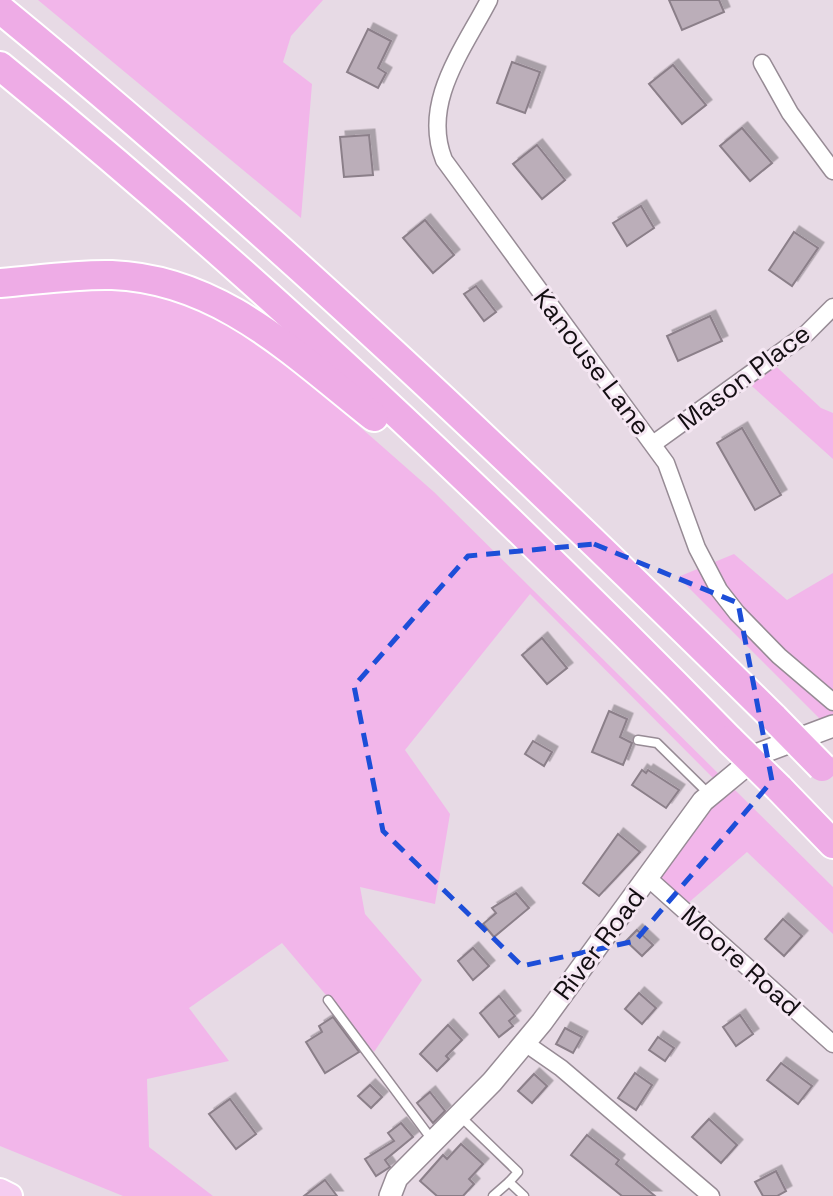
<svg xmlns="http://www.w3.org/2000/svg" width="833" height="1196" font-family="'Space Grotesk',sans-serif">
<style>
.green{fill:#f2b6ea}
.building{fill:#bbaeb9;stroke:#8b7f89;stroke-width:2;filter:url(#shadow)}
.lines{fill:none;stroke-linecap:round;stroke-linejoin:round}
.lane-casing{stroke:#978b95;stroke-width:11}
.street-casing{stroke:#978b95;stroke-width:19}
.secondary-casing{stroke:#978b95;stroke-width:24}
.primary-casing{stroke:#fff;stroke-width:28}
.highway-casing{stroke:#fff;stroke-width:32}
.lane{stroke:#fff;stroke-width:8}
.street{stroke:#fff;stroke-width:16}
.secondary{stroke:#fff;stroke-width:21}
.primary{stroke:#f5cdf0;stroke-width:24}
.highway{stroke:#eeace6;stroke-width:28}
.highway-bridge-casing{stroke:#fff;stroke-width:32;stroke-linecap:butt}
.highway-bridge{stroke:#eeace6;stroke-width:28}
.marked{fill:none;stroke:#1d4ed8;stroke-width:5;stroke-dasharray:14 9;stroke-linejoin:round}
.labels{text-anchor:middle;stroke-width:6;stroke-linejoin:round;paint-order:stroke}
.street-label{font-size:26px;fill:#130e12;stroke:#f5e7f3}
</style>
<defs>
<filter id="shadow"><feDropShadow dx="5.5" dy="-5.5" stdDeviation="0" flood-color="#0004"/></filter>
</defs>
<rect width="100%" height="100%" fill="#e7dae5"/>
<g class="green">
<path d="M38,0H323L291,36L283,62L312,84L301,218Z"/>
<path d="M90,288L148,294L207,311L252,332L434,492L833,887V934L747,852L687,904L646,871L714,779L530,594L405,750L450,814L435,904L360,887L365,914L422,980L374,1052L282,943L189,1008L229,1061L147,1079L149,1147L213,1196H123L0,1146V294Z"/>
<path d="M767,358L821,408L833,413V459L744,379Z"/>
<path d="M734,554L787,600L833,573V732L678,577Z"/>
</g>
<g class="building">
<path d="M669,0H719L724,12L682,30Z"/>
<path d="M368,29L391,41L378,68L386,73L378,88L347,72Z"/>
<path d="M512,62L540,72L525,113L497,103Z"/>
<path d="M673,65L706,105L682,124L649,84Z"/>
<path d="M742,128L772,163L750,181L720,146Z"/>
<path d="M369,135L373,175L344,177L340,137Z"/>
<path d="M537,145L565,180L542,199L513,164Z"/>
<path d="M641,206L654,228L627,246L613,223Z"/>
<path d="M425,220L454,255L433,273L403,238Z"/>
<path d="M794,232L818,248L792,286L769,270Z"/>
<path d="M476,286L496,312L484,321L464,294Z"/>
<path d="M710,316L722,341L678,361L667,336Z"/>
<path d="M742,428L781,495L755,510L717,443Z"/>
<path d="M542,638L567,668L547,684L522,655Z"/>
<path d="M609,711L627,719L620,737L632,743L623,765L592,752Z"/>
<path d="M533,741L552,752L544,766L525,754Z"/>
<path d="M642,770L646,773L648,770L679,790L666,808L632,785Z"/>
<path d="M618,834L640,852L599,896L583,883Z"/>
<path d="M516,893L529,908L494,937L483,924L496,913L492,908Z"/>
<path d="M783,919L802,936L784,956L765,939Z"/>
<path d="M637,930L653,945L642,956L626,941Z"/>
<path d="M473,948L489,966L473,980L458,961Z"/>
<path d="M639,993L656,1008L642,1024L625,1009Z"/>
<path d="M499,996L515,1016L509,1021L513,1026L499,1037L480,1013Z"/>
<path d="M740,1015L753,1034L736,1046L723,1027Z"/>
<path d="M333,1017L359,1052L325,1073L306,1042L322,1032L319,1026Z"/>
<path d="M448,1025L462,1040L446,1056L449,1059L437,1071L420,1054Z"/>
<path d="M565,1028L582,1037L573,1053L556,1044Z"/>
<path d="M658,1037L674,1048L665,1061L649,1050Z"/>
<path d="M781,1063L812,1086L798,1104L767,1080Z"/>
<path d="M635,1073L652,1085L636,1110L618,1098Z"/>
<path d="M534,1074L547,1086L532,1103L518,1091Z"/>
<path d="M370,1085L382,1097L371,1108L358,1096Z"/>
<path d="M430,1092L445,1111L433,1123L417,1103Z"/>
<path d="M230,1099L256,1134L236,1149L209,1114Z"/>
<path d="M709,1119L737,1145L721,1163L692,1137Z"/>
<path d="M401,1123L413,1137L385,1160L390,1167L376,1176L365,1159L394,1141L388,1133Z"/>
<path d="M587,1135L619,1160L616,1164L655,1196H622L571,1155Z"/>
<path d="M461,1144L483,1164L469,1179L474,1184L463,1196H437L420,1181L443,1155L447,1159Z"/>
<path d="M776,1171L786,1191L777,1196H763L755,1182Z"/>
<path d="M325,1180L337,1196H304Z"/>
</g>
<g class="lines">
<g class="lane-casing">
<g id="lane">
<path d="M638,740L657,743L710,795"/>
<path d="M328,1000L433,1141"/>
<path d="M461,1117L518,1172L509,1182"/>
<path d="M493,1196L509,1182L524,1196"/>
</g>
</g>
<g class="street-casing">
<g id="street">
<path d="M489,0C463,50 421,103 444,160L666,463L697,548L719,590L737,613L779,656L833,702"/>
<path d="M762,63L790,113L833,171"/>
<path d="M653,444L807,333L833,307"/>
<path d="M648,878L833,1044"/>
<path d="M525,1043L561,1068L711,1196"/>
</g>
</g>
<g class="secondary-casing">
<path id="secondary" d="M390,1196L397,1178L492,1082L542,1022L703,801L761,753L833,726"/>
</g>
<g class="primary-casing">
<path id="primary" d="M0,1191L10,1196"/>
</g>
<g class="highway-casing">
<g id="highway">
<path d="M0,9C271,231 524,472 774,718"/>
<path d="M0,66C257,275 499,504 730,740"/>
<path d="M0,283C37,280 75,274 112,275C220,279 294,354 374,417"/>
<path d="M779,788L833,844"/>
</g>
</g>
<use href="#lane" class="lane"/>
<use href="#street" class="street"/>
<use href="#secondary" class="secondary"/>
<use href="#primary" class="primary"/>
<use href="#highway" class="highway"/>
<g class="highway-bridge-casing">
<g id="highway-bridge">
<path d="M774,718L822,767"/>
<path d="M730,740L779,788"/>
</g>
</g>
<use href="#highway-bridge" class="highway-bridge"/>
</g>
<path class="marked" d="M594,544L738,603L772,781L635,941L522,966L383,831L354,686L468,556Z"/>
<g class="labels">
<g class="street-label">
<text transform="translate(592 362) rotate(53)" y="9">Kanouse Lane</text>
<text transform="translate(744 377) rotate(-37)" y="9">Mason Place</text>
<text transform="translate(599 944) rotate(-53)" y="9">River Road</text>
<text transform="translate(741 961) rotate(42)" y="9">Moore Road</text>
</g>
</g>
</svg>
